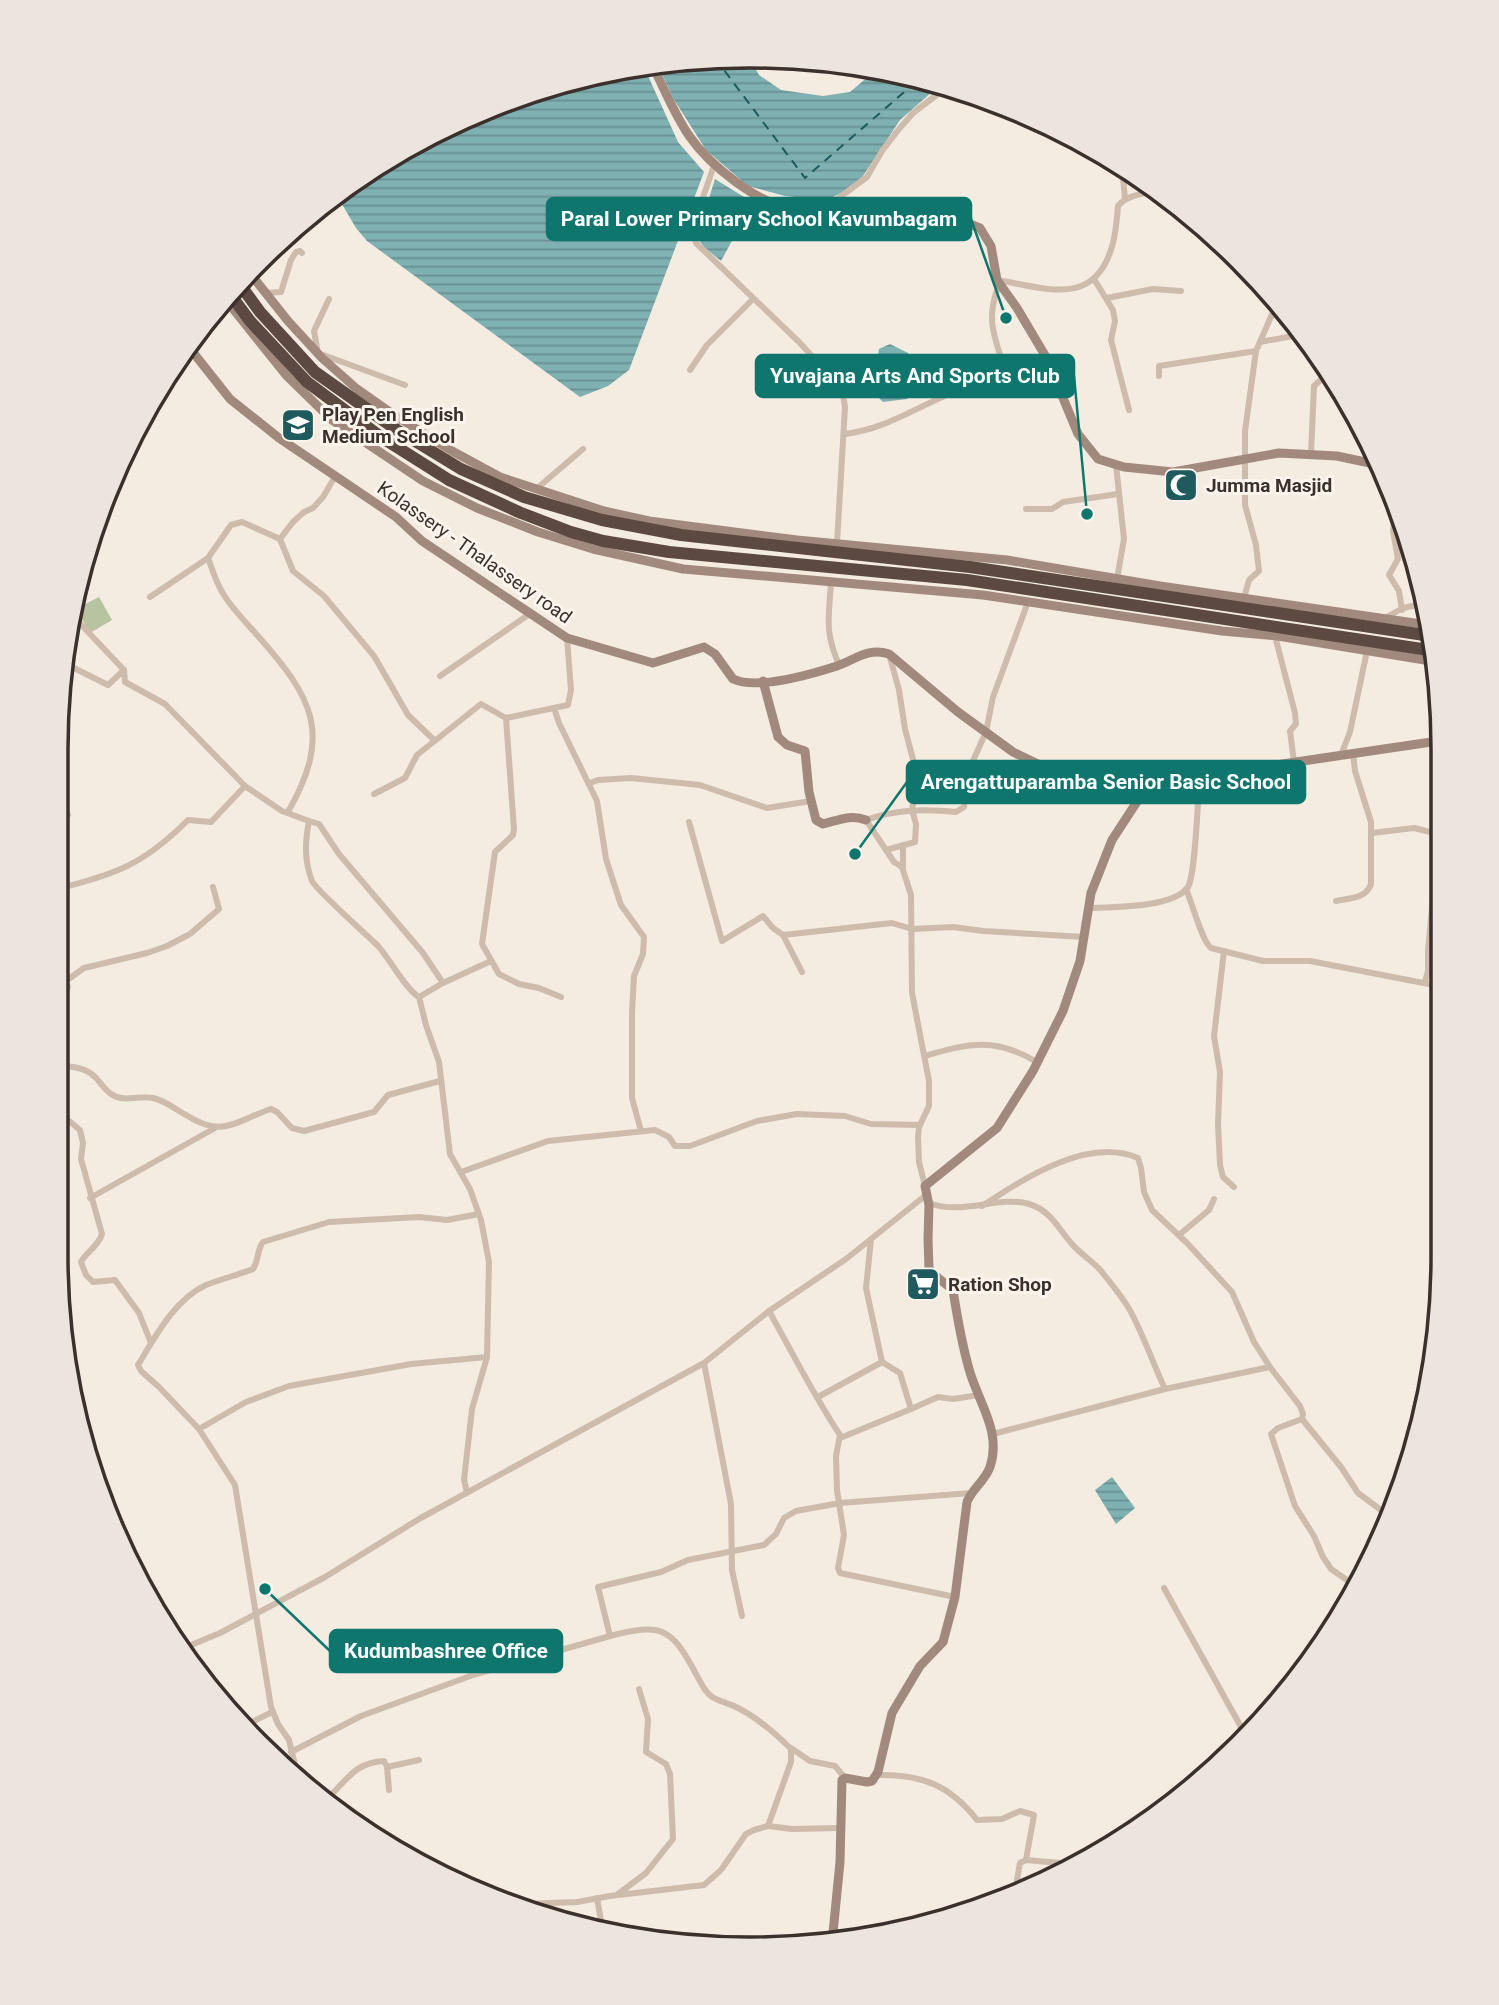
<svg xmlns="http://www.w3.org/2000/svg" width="1499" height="2005" font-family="Roboto,sans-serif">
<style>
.pitch{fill:#b8c4a0}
.water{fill:url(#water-rules)}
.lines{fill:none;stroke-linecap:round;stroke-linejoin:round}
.ferry{stroke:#1f5a5e;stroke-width:2;stroke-dasharray:9 7;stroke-linecap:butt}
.street{stroke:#cdbbac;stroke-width:6}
.secondary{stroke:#a18a7d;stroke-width:9}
.highway{stroke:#5c4a42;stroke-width:12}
.labels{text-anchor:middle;stroke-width:6;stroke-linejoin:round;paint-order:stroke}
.poi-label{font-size:19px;font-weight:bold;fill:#3b302b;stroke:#fbf5ee;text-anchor:start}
.street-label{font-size:19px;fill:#3b302b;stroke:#fbf5ee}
.rim{fill:none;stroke:#3b302b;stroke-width:3.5}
.leader{fill:none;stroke:#0f766e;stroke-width:2.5}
.callout-dot{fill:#0f766e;stroke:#fbf5ee;stroke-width:2.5}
.callout{fill:#0f766e;stroke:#0f766e;stroke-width:2.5}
.callout-label{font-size:21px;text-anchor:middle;font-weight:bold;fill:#fff}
</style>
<defs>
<pattern id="water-rules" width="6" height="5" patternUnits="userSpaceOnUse" patternTransform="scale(1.75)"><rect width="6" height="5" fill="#7fb0b2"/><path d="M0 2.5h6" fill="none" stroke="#699091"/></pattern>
</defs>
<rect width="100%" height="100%" fill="#f4ebe1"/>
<path class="pitch" d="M99,597L112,620L90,633L76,609Z"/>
<g class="water">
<path d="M705,57L750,59L759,75L781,90L823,96L850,92L876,70L940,85L900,120L863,176L845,191L827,200L785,196L748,186L706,150L673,98L658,65Z"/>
<path d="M644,67L678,142L704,172L629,370L608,386L580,397L367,241L356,228L336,194L443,127L570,80Z"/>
<path d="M715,179L744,197L763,205L741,224L721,261L704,247L697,237Z"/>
<path d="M890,344L908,353L911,360L903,377V384L913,394L907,399L883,402L879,398C878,384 876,363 879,349Z"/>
<path d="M1112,1477L1135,1508L1116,1524L1095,1490Z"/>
</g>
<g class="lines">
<path class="ferry" d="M715,58L805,178L918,80"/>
<g class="street">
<path d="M714,165C708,185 691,223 696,243L800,343L842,389L845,407L837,543"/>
<path d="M1122,167L1125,199"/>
<path d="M824,209L867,177L882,151L899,129L913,113L947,87"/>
<path d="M1094,279L1113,310L1115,321L1111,340L1129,410"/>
<path d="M997,280C1046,288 1096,309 1113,243C1116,231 1117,218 1118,206C1127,195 1142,194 1155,191"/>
<path d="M265,293L281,292L291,260L296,252L300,251L302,253"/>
<path d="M1107,298L1153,289L1181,291"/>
<path d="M329,299L314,331L318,353L405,385"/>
<path d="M1260,342L1304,334"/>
<path d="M690,370L707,345L753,299"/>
<path d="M1159,376V366L1256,351"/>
<path d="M844,434C889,429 920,404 962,389C976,383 992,384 1005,378L1006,374C996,339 984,321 999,285"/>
<path d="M1311,454L1314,386L1327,374"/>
<path d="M1116,465L1124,539L1117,579"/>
<path d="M535,490L583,449"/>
<path d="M1396,504L1393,531L1398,559L1389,575L1399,591L1402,610"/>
<path d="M1026,509H1052L1063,502L1118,494"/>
<path d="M280,539L293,522L304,512L313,508L323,497L336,475"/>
<path d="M208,558C212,568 215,579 220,588C228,605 245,621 257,635C313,698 333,733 288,812"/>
<path d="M831,582C829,618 824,630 839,665"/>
<path d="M150,597L208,558L231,525L242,522L280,539L293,571L324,596L374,656L408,715L434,740"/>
<path d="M1244,598L1249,580L1259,571L1256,545L1245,505V431L1256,351L1273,312L1272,297"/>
<path d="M72,615L124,670"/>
<path d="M1385,618L1403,608L1422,604"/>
<path d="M1275,636L1295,713L1296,724L1290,731L1294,762"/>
<path d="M440,676L531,613"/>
<path d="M554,708L559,723L597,801L606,859L621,905L644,937L643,954L634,976L632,1012V1098L641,1131"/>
<path d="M506,718L514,829L513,835L495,852L482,944L499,974L519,984L539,988L561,997"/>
<path d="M1341,755L1350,732L1367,651"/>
<path d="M590,783L598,780L631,778L700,785L767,808L811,801"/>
<path d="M245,786L282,811L309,821C305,842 304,860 312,881C315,889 367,935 378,946C390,959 406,990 419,997L426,1025L439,1062L450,1154L470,1189L481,1220L489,1262L487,1357L472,1409L464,1480L467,1492"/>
<path d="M374,794L405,778L417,755L481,704L506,718L568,705L571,690L567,638"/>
<path d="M309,821L319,824L339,854L423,953L443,983L419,997"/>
<path d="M689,822L722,941L763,916L773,928L783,935"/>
<path d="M57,824L68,815"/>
<path d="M1372,833L1414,828L1438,834"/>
<path d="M903,846V868"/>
<path d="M886,850L915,842L916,824L912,810L916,782L915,767L905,729L899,690L889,654"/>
<path d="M57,889C117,874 144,864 188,820L211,822L245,786L165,704L125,682L124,670L108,685L64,663"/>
<path d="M1186,889C1192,902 1202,942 1211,948L1263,961H1310L1439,986"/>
<path d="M1336,901C1349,898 1366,899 1371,884V822L1355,771L1353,753"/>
<path d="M1089,908C1111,907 1174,908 1188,887C1196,873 1197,801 1200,779"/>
<path d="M1224,951L1214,1036L1220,1072L1218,1124L1220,1165L1223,1177L1234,1187"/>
<path d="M802,972L783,935L892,923L912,929L953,927L983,931L1084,937"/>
<path d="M1425,982L1428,971V950L1438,846"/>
<path d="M63,983L84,968L147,953L167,946L190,934L219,909L213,887"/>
<path d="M443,983L491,961"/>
<path d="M57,1009L68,987L57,982"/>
<path d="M925,1056C970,1043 995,1037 1037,1062"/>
<path d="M57,1066C70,1066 87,1067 96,1078C101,1083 105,1090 111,1094C124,1103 139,1095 153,1098C166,1101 175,1109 186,1115C224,1139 235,1121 271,1109L277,1112L292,1128L304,1131L374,1112L388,1095L440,1081"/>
<path d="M56,1110L80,1130L83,1143L81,1159L102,1234C98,1247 87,1251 81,1262L86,1275L93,1282L115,1280L139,1313L151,1343"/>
<path d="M461,1172L548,1141L655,1130L669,1137L675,1146H690L757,1121L797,1114L845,1116L871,1124L920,1125"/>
<path d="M925,1186L919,1162L918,1137L919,1127L929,1106V1081L912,993L911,895L902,867L894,862L866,820C896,809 925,809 956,812L964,807L967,774L986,732L993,697L1028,602"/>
<path d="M90,1198L215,1128"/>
<path d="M929,1203C963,1216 998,1195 1029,1204C1050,1210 1058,1228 1071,1243C1080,1254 1093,1261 1102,1272C1112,1285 1126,1301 1133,1316C1145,1340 1154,1365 1165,1389"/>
<path d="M982,1206C1022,1180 1087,1136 1138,1158L1141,1168L1144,1192L1152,1210L1187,1243L1232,1292L1254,1342L1270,1367"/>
<path d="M1179,1235L1209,1210L1214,1199"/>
<path d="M769,1311C792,1352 814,1396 840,1435L836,1456L837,1490L844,1535L838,1568L840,1573L955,1597"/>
<path d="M704,1363L731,1504L732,1570L742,1616"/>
<path d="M818,1397L882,1362L866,1288L871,1239"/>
<path d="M911,1409L938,1397L953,1399L979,1395"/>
<path d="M1302,1419L1341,1467L1358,1493L1389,1516"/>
<path d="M199,1429L246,1402L289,1386L411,1364L487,1357"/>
<path d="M993,1434L1165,1389L1270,1367L1300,1406L1303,1414L1302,1419L1278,1428L1271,1434L1295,1506L1314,1536L1323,1557L1331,1569L1357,1587"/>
<path d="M840,1438L911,1409L900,1373L882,1362"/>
<path d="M1164,1588L1246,1736"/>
<path d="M610,1636C662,1623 671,1627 696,1674C700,1681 704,1691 711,1696C717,1701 728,1703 736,1707C757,1717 774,1732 791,1749V1762L768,1826"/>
<path d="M184,1648L220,1633L325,1577L419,1519L704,1363L769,1311L846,1259L926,1195"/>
<path d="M244,1726L272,1712"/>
<path d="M791,1748L810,1761L835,1766L845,1778"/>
<path d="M291,1752L361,1716L473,1675L610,1636L598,1587L661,1572L688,1560L764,1545L776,1534L784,1518L796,1511L840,1503L971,1493"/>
<path d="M387,1767L389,1790"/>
<path d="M877,1775C921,1774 950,1785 977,1820L1002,1819L1020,1811L1034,1815L1026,1860"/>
<path d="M299,1781L289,1740L278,1724L271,1707L235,1485L199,1429L159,1387L141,1371L138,1365C155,1337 175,1299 206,1285C221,1279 238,1275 253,1269C259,1260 257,1249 263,1242L329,1222L419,1217L447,1220L479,1214"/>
<path d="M323,1802C347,1783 351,1763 384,1761L387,1767L419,1760"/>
<path d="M618,1894L646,1873L673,1839L670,1774L666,1764L646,1752L648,1719L639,1689"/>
<path d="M1019,1894L1017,1880L1020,1863L1026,1860L1071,1864"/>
<path d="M597,1898L603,1932"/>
<path d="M522,1904L577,1902L610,1896L704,1885L721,1870L746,1834L754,1830L768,1826L792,1829L841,1828"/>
</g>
<g class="secondary">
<path d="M653,66C678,119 687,146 736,182C749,191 763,201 779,204C801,210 825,209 848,215C884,224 922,236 957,219L980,228L991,246L997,280L1017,308L1046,357L1078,434L1098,459L1124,467L1173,472L1279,453L1337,456L1379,465"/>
<path d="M249,272L288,321L322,358L357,389L394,415L452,451L500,477L604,511L649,521L797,540L1007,560L1160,586L1428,625"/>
<path d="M226,300L286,375L332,420L423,481L477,508L538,532L593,549L683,569L983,595L1222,631L1278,636L1437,662"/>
<path d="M188,346L230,399L279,438L396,517L422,541L567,638L653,663L704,647L715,654L733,679C757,690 812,674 837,666C856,659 869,647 889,654L958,712L1013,752L1086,787L1142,794L1229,772L1438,741"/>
<path d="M763,681L778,737L787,745L805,751L809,792L816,820L823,824C839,820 850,814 866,820"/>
<path d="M832,1943L840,1862L842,1780L845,1778L867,1782L872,1781L878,1772L892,1713L920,1666L943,1642L955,1597L967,1502C972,1489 985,1481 990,1467C1002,1431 978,1402 969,1369C962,1344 957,1316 953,1290L932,1273L929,1268L928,1239L929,1205L925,1186L997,1128L1033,1071L1063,1011L1080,961L1091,893L1112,840L1142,794"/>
</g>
<g class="highway">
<path d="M239,283L260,312L315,372L397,430L461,469L524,497L602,520L681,535L970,567L1431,636"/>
<path d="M230,294L250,321L307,382L381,437L449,480L521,513L571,532L603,541L669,552L967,580L1435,651"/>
</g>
</g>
<defs>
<g id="school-square" transform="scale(1.75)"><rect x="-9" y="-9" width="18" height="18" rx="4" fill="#1f5a5e" stroke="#fbf5ee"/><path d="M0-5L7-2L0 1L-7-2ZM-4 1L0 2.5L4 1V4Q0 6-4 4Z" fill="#fff"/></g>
<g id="mosque-square" transform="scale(1.75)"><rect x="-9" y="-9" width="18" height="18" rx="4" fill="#1f5a5e" stroke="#fbf5ee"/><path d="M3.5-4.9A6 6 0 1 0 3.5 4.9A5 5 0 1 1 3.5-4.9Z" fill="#fff"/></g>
<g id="supermarket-square" transform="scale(1.75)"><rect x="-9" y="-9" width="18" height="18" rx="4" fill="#1f5a5e" stroke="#fbf5ee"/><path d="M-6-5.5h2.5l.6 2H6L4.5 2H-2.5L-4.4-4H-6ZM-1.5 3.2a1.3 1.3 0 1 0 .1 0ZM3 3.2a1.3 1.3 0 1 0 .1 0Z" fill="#fff"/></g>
</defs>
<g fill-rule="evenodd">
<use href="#school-square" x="298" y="425"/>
<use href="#mosque-square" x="1181" y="485"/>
<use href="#supermarket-square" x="923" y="1284"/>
</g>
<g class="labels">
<g class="poi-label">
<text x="322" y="421">Play Pen English<tspan x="322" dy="22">Medium School</tspan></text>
<text x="1206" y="492">Jumma Masjid</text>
<text x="948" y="1291">Ration Shop</text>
</g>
<g class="street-label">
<text transform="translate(475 552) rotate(35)" y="7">Kolassery - Thalassery road</text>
</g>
</g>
<path d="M0 0H1499V2005H0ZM749 68H750A681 681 0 0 1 1431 749V1256A681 681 0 0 1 750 1937H749A681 681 0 0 1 68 1256V749A681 681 0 0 1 749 68Z" fill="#ece5de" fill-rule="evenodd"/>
<path class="rim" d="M749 68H750A681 681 0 0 1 1431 749V1256A681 681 0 0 1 750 1937H749A681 681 0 0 1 68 1256V749A681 681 0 0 1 749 68Z"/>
<path class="leader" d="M1006 318L971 219M1087 514L1074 376M855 854L907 782M265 1589L330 1651"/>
<g class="callout-dot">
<circle cx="1006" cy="318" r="7"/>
<circle cx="1087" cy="514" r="7"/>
<circle cx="855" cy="854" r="7"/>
<circle cx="265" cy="1589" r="7"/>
</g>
<g class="callout">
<rect x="547" y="198" width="424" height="42" rx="7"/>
<rect x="756" y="355" width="318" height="42" rx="7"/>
<rect x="907" y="761" width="398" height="42" rx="7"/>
<rect x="330" y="1630" width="232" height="42" rx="7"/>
</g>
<g class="callout-label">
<text x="759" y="226">Paral Lower Primary School Kavumbagam</text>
<text x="915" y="383">Yuvajana Arts And Sports Club</text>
<text x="1106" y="789">Arengattuparamba Senior Basic School</text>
<text x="446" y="1658">Kudumbashree Office</text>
</g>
</svg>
